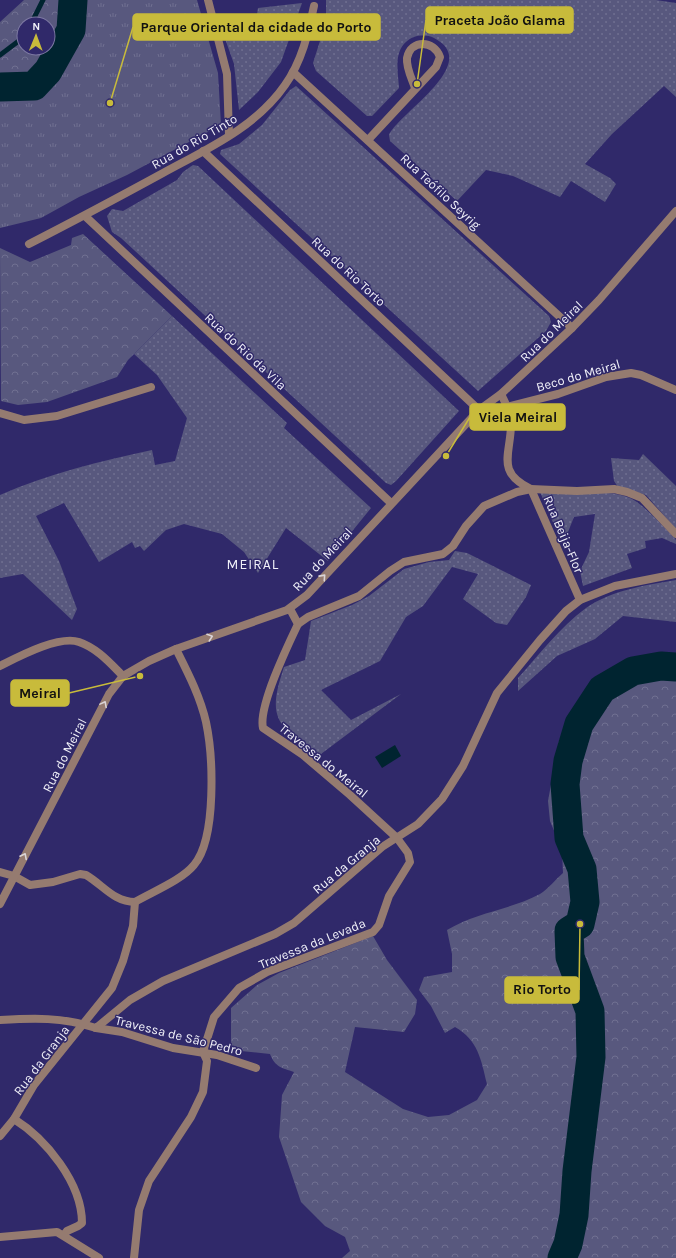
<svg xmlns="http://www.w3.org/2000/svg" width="676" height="1258" font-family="Karla,sans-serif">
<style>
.grass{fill:url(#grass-dots)}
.forest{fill:url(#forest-crowns);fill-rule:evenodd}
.park{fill:url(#park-tufts)}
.water{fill:#002430}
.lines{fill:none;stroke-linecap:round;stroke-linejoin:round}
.stream{stroke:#002430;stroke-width:5}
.river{stroke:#002430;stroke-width:29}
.pedestrian{stroke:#957b70;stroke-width:8}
.minor{stroke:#957b70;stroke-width:8}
.oneway{stroke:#dad4d7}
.labels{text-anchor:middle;stroke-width:3;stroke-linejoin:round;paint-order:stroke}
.street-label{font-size:13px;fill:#f1f1f9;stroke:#30296a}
.neighbourhood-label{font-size:14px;letter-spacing:1px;fill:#f1f1f9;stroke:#30296a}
.leader{fill:none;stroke:#c8bb3b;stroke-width:1.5}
.callout-dot{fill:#c8bb3b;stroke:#30296a;stroke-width:1.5}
.callout{fill:#c8bb3b;stroke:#c8bb3b;stroke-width:1.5}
.callout-label{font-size:14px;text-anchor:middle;font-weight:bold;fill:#111}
</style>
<defs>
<pattern id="grass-dots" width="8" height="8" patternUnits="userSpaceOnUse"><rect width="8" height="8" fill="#58587e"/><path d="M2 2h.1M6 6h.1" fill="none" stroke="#707091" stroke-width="1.8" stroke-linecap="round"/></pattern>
<pattern id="forest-crowns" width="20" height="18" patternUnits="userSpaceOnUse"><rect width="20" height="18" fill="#58587e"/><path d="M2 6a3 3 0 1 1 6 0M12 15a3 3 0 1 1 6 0" fill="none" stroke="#707091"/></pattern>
<pattern id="park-tufts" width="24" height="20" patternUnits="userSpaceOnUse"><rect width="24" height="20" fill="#58587e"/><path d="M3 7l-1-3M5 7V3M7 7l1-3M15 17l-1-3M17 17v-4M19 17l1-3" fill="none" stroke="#707091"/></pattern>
</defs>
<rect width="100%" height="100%" fill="#30296a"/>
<g class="grass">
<path d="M326,0H656L676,3V97L664,86L612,134L585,164L610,178L616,184L605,202L571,181L560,197L513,176L486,170L457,201L390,141L389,135C399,113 483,63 434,38C428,35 420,35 414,37C392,46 398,70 399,88L374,114L372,116H367L316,71L313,63L326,22Z"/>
<path d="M302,3L281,62L258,92L239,110L234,64L223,33L255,27L258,8Z"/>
<path d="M296,86L549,316L551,322L546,331L478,391L220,154L221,150L239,144L262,125L290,90Z"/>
<path d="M193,165L198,166L459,411L396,481L391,485L386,483L121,238L112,232L107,216L112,209L123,211L177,180L183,172Z"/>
<path d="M172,316L287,423L284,428L371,508L328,561L286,528L258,573L244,552L222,534L184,524L166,530L144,551L140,546L135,548L132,542L99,562L64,503L36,516L59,561L77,609L72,620L23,574L0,578V495C47,474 101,461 152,450L155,465L175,461L187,418L157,375L134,354Z"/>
<path d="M643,454L676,486V529L646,495L618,487L614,481L611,458L639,460Z"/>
<path d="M540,492C562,492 611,489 630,498C641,502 667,530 676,540V544L662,538L645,541L646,548L627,554L632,568L583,586L580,571L589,552L595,514L574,517L566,537L560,539Z"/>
<path d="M455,551L467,553L531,585L526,597L507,625L496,623L463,599L478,574L452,567L423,606L406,617L380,661L321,690L351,720L401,694L317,757C278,723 266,721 284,667L305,660L311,621L352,605L369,596L404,569L429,562L449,560Z"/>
<path d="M676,580V622L623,616L595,639L557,656L518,691V678C539,655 560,627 586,608C612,590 646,585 676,580Z"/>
</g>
<g class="forest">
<path d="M24,0H66L63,7L61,30L47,57L27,77L0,81V22ZM24,24H48V48H24Z"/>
<path d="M83,234L172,316L128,360L117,377L47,402L18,405L1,401L0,248L30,262L71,245L72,238Z"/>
<path d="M644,656H676V1258H342L350,1251L345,1237L325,1226L301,1202L279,1137L282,1095L294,1072C282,1068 275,1067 270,1054L231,1050V1008L257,985L279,973L373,936L387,960L417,1000L415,1014L404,1032L355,1027L345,1072L403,1109L428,1117L449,1115L477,1100L487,1084C481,1059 478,1040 455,1027L445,1033L431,1006L419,990L424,977L452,972V954L447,930C476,912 510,910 540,894C548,889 556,879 563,873L562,850L550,821L548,801L559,741L575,706L600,679L616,668Z"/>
</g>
<path class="park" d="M66,0H197L218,73L221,125L127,175L79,197L41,218L0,228V81L27,77L43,60L61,30L63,7Z"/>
<path class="water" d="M395,745L401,756L382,768L375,757Z"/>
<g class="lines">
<g class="stream">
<path d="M31,24L43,0"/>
<path d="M0,55L24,37"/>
</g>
<g class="river">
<path d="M0,87L34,86L48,71L71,30L73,0"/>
<path d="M562,1258L568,1244L574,1215L577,1171L591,1057L590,1011L570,957L569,931L580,924L585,902L582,869L569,838L565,784L568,761L579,724L602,689L633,671L661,666L676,667"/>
</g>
<path class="pedestrian" d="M203,151L479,410"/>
<g class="minor">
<path d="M208,0L227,74L229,135"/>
<path d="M293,72L572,328"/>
<path d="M368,140L436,67L440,57C434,40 411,39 407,58C406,68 412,79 415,88"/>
<path d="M85,216L391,503"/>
<path d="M29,244C74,221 119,197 163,173C207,149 256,127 285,85C302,61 308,34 314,6"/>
<path d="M501,394C506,404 511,414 511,424C511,454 495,472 531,489L580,600"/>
<path d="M507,407L558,394L606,377L631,373L641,375L676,390"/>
<path d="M0,413L24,420L57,416L151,387"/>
<path d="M298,624L308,617L359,596L390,571L404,562L443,554L453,546L466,526L484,506L517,492L531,489L577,491L614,489L627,492L642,498L676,534"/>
<path d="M0,666C18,657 59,635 79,642C97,648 110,663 123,676"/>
<path d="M0,872L14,876L30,885L53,882L80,874L86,875C103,885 114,902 135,902"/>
<path d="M0,904L109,694L123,676L149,661L176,649L287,610L307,595L479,410L501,394L572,328L599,300L676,211"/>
<path d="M0,1020C35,1018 61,1017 96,1028L130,1000L163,981L275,934L294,923L382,847L418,824L442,799L463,766L497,693L540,640L566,611L580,600L615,586L676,574"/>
<path d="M96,1028L122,1032L173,1048L217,1055L256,1068"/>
<path d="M14,1119C46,1139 82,1183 82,1223L78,1226L67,1231L64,1235"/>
<path d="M0,1136L14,1119L34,1085L112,988L123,961L133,926L135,902C152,892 182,880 194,865C217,838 213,755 206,722C200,696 188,673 176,649"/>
<path d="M0,1237L57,1232L99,1258"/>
<path d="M134,1258L139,1210L149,1181L191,1117L203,1092L207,1061L203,1052L214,1017L239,988L267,972L373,932L379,925L389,896L410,862L408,853L397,838L350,795L303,755L263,728C258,707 288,645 298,624L290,609"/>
</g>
</g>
<defs><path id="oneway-chevron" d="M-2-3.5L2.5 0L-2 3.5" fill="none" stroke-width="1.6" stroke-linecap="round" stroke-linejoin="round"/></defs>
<g class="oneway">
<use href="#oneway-chevron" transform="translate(323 577) rotate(-48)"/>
<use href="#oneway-chevron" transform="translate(210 637) rotate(-19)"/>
<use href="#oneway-chevron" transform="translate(104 704) rotate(-62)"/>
<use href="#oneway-chevron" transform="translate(24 856) rotate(-63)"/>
</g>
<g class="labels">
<g class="street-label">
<text transform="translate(194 141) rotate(-30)" y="5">Rua do Rio Tinto</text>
<text transform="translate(441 191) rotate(43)" y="5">Rua Teófilo Seyrig</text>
<text transform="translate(349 271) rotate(43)" y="5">Rua do Rio Torto</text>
<text transform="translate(551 331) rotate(-44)" y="5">Rua do Meiral</text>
<text transform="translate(246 351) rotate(43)" y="5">Rua do Rio da Vila</text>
<text transform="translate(578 375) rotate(-16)" y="5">Beco do Meiral</text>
<text transform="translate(564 534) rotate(67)" y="5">Rua Beija-Flor</text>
<text transform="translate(322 559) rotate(-47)" y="5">Rua do Meiral</text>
<text transform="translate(64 755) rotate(-63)" y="5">Rua do Meiral</text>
<text transform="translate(324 760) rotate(39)" y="5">Travessa do Meiral</text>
<text transform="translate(346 864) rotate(-40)" y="5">Rua da Granja</text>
<text transform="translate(312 943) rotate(-22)" y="5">Travessa da Levada</text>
<text transform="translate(179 1035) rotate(14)" y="5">Travessa de São Pedro</text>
<text transform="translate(41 1060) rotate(-53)" y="5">Rua da Granja</text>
</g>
<g class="neighbourhood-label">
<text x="253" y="569">MEIRAL</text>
</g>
</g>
<path class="leader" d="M417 84L426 20M110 103L133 27M446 456L470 417M140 676L69 693M580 924L579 990"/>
<g class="callout-dot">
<circle cx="417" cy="84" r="4"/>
<circle cx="110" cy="103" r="4"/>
<circle cx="446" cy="456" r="4"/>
<circle cx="140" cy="676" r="4"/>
<circle cx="580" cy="924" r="4"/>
</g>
<g class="callout">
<rect x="426" y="7" width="147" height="26" rx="4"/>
<rect x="133" y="14" width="247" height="26" rx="4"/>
<rect x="470" y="404" width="95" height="26" rx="4"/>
<rect x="11" y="680" width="58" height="26" rx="4"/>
<rect x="505" y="977" width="74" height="26" rx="4"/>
</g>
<g class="callout-label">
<text x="500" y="25">Praceta João Glama</text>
<text x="256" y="32">Parque Oriental da cidade do Porto</text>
<text x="518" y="422">Viela Meiral</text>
<text x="40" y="698">Meiral</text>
<text x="542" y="994">Rio Torto</text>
</g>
<g transform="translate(36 36) rotate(1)"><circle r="19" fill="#30296a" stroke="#7d79a3"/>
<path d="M0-3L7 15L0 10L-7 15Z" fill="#c8bb3b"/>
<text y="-6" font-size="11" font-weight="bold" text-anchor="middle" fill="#f1f1f9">N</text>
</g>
</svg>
